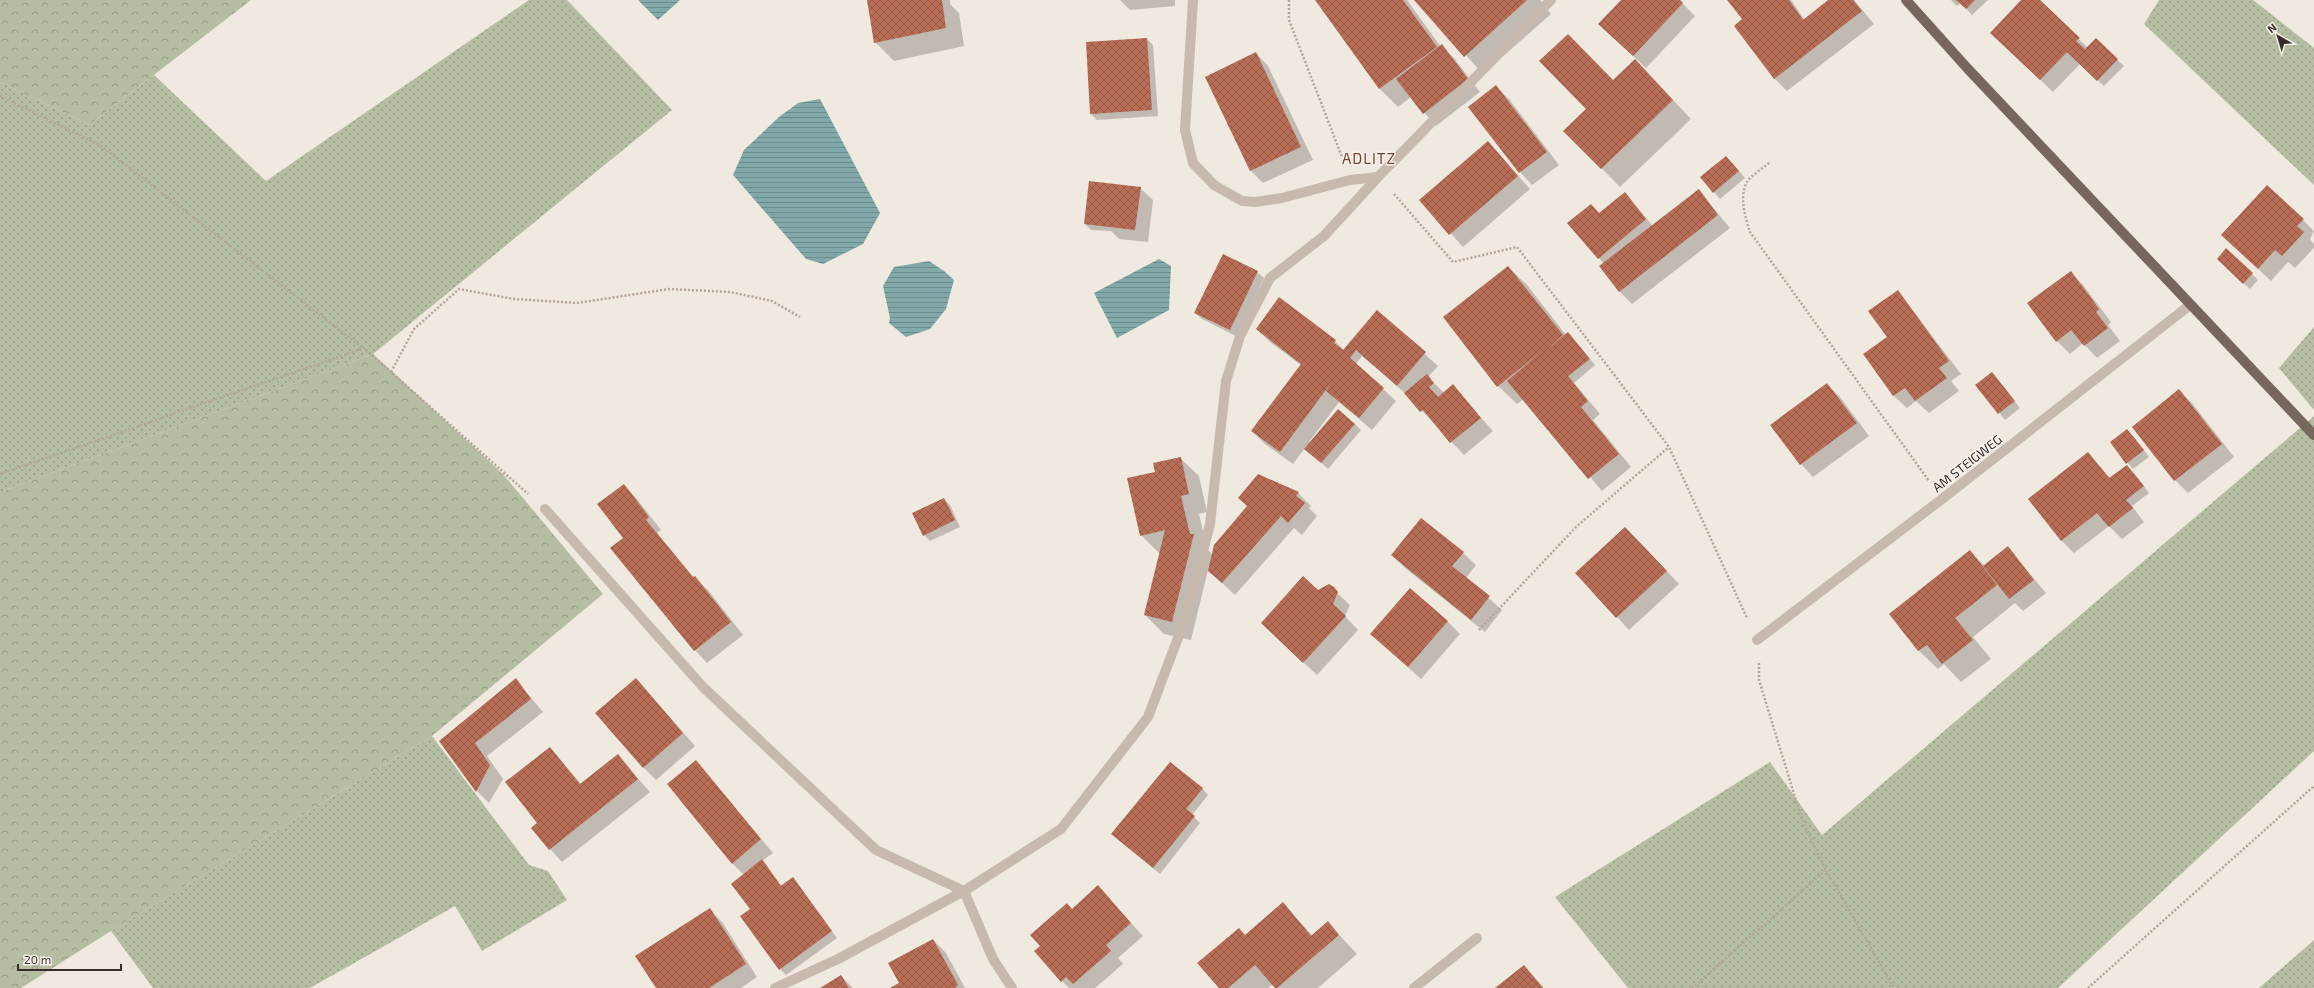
<svg xmlns="http://www.w3.org/2000/svg" width="2314" height="988" font-family="'Exo 2',sans-serif">
<style>
.grass{fill:url(#grass-dots)}
.forest{fill:url(#forest-crowns)}
.water{fill:url(#water-rules)}
.shadow{fill:#0003}
.building{fill:url(#building-cross-hatch)}
.lines{fill:none;stroke-linecap:round;stroke-linejoin:round}
.path{stroke:#b3a398;stroke-width:2.5;stroke-dasharray:2 2;stroke-linecap:butt}
.minor{stroke:#c7b9ad;stroke-width:10}
.major{stroke:#77665e;stroke-width:10}
.labels{text-anchor:middle;stroke-width:3;stroke-linejoin:round;paint-order:stroke}
.street-label{font-size:13px;fill:#372e2b;stroke:#f8f3ec}
.quarter-label{font-size:15px;letter-spacing:1px;fill:#7d3f2d;stroke:#f8f3ec}
</style>
<defs>
<pattern id="grass-dots" width="8" height="8" patternUnits="userSpaceOnUse"><rect width="8" height="8" fill="#b5bea2"/><path d="M2 2h.1M6 6h.1" fill="none" stroke="#949b84" stroke-width="1.8" stroke-linecap="round"/></pattern>
<pattern id="forest-crowns" width="20" height="18" patternUnits="userSpaceOnUse"><rect width="20" height="18" fill="#b5bea2"/><path d="M2 6a3 3 0 1 1 6 0M12 15a3 3 0 1 1 6 0" fill="none" stroke="#949b84"/></pattern>
<pattern id="water-rules" width="6" height="5" patternUnits="userSpaceOnUse"><rect width="6" height="5" fill="#82a9aa"/><path d="M0 2.5h6" fill="none" stroke="#6b8a8b"/></pattern>
<pattern id="building-cross-hatch" width="8" height="8" patternUnits="userSpaceOnUse"><rect width="8" height="8" fill="#b86d56"/><path d="M0 0l8 8M0 8l8-8" fill="none" stroke="#965a47"/></pattern>
</defs>
<rect width="100%" height="100%" fill="#f0e9e0"/>
<g class="grass">
<path d="M529,0H567L672,110L373,354L0,492V82L89,125L154,75L266,181Z"/>
<path d="M2159,0H2253L2314,48V185L2144,24Z"/>
<path d="M2314,327V410L2279,368Z"/>
<path d="M2314,416V751L2058,988H1628L1555,897L1770,762L1822,835Z"/>
<path d="M432,736L529,865L548,871L567,900L482,951L455,906L310,988H153L111,931Z"/>
<path d="M2314,940V988H2259Z"/>
</g>
<g class="forest">
<path d="M0,0H251L89,125L0,82Z"/>
<path d="M373,354L503,474L603,594L432,736L111,931L21,988H0V492Z"/>
</g>
<g class="water">
<path d="M638,0H680L658,20Z"/>
<path d="M820,99L880,213L863,244L823,264L806,259L733,175L744,150L779,117L798,103Z"/>
<path d="M1159,259L1171,266L1169,310L1117,338L1094,293Z"/>
<path d="M929,261L944,271L954,280L946,309L930,329L906,337L889,323L890,318L883,286L894,267Z"/>
</g>
<g class="shadow">
<path d="M868,0H950V4L959,13L964,46L894,61L875,42Z"/>
<path d="M1120,0H1175V6L1130,10Z"/>
<path d="M1316,0H1407L1441,47L1454,58L1480,92L1436,126L1411,97L1398,107L1379,88Z"/>
<path d="M1416,0H1540L1551,14L1483,74Z"/>
<path d="M1622,0H1679L1695,16L1646,68L1612,36Z"/>
<path d="M1729,0H1791L1805,20L1830,0H1854L1874,24L1787,91L1774,78L1743,20Z"/>
<path d="M1951,0H1988L1972,15L1961,3L1957,6Z"/>
<path d="M2023,0H2038L2088,48L2096,40L2124,66L2104,86L2080,64L2053,92L2004,45Z"/>
<path d="M1147,39L1153,45L1158,116L1097,120L1091,114Z"/>
<path d="M1256,53L1268,66L1313,160L1263,183L1251,171Z"/>
<path d="M1653,79L1691,119L1620,187L1565,131L1613,81Z"/>
<path d="M1496,87L1509,99L1559,165L1532,185L1520,172Z"/>
<path d="M1488,142L1530,189L1463,247L1421,200Z"/>
<path d="M1732,163L1745,178L1720,199L1702,178Z"/>
<path d="M1140,188L1153,200L1148,242L1119,239L1111,231L1091,230L1085,224Z"/>
<path d="M1699,191L1730,228L1632,304L1619,291L1604,264L1568,223L1591,205L1600,214L1625,194L1653,226Z"/>
<path d="M2303,220L2314,231L2310,239L2314,244V248L2295,268L2288,262L2271,281L2235,247Z"/>
<path d="M2218,259L2252,274L2258,280L2250,289Z"/>
<path d="M1508,267L1527,285L1566,335L1574,340L1595,365L1574,383L1600,414L1593,420L1631,467L1602,491L1524,399L1517,404L1498,386Z"/>
<path d="M1257,272L1264,278L1236,336L1202,319L1195,313Z"/>
<path d="M2070,272L2083,285L2111,322L2108,325L2120,341L2097,358L2083,343L2070,354L2057,341L2029,303Z"/>
<path d="M1898,291L1961,374L1951,381L1959,391L1929,413L1916,401L1907,408L1894,396L1864,354L1888,337Z"/>
<path d="M1377,311L1438,366L1428,377L1444,393L1453,386L1493,431L1464,455L1407,395L1362,356L1356,364L1396,401L1372,430L1339,402L1309,442L1355,424L1361,430L1328,469L1305,448L1293,464L1265,444L1252,431L1301,365L1270,342L1257,329L1335,341L1344,350Z"/>
<path d="M1992,373L2020,408L2005,420L1977,385Z"/>
<path d="M1827,384L1840,397L1869,436L1813,477L1801,464Z"/>
<path d="M2179,391L2192,403L2234,457L2188,493L2175,480L2133,427Z"/>
<path d="M2133,436L2149,457L2133,469L2111,443Z"/>
<path d="M2088,453L2110,478L2133,472L2149,493L2132,506L2144,522L2122,539L2109,526L2074,553L2062,541L2029,499Z"/>
<path d="M1180,458L1199,476L1207,512L1199,514L1207,549L1212,554L1248,507L1258,475L1298,493L1311,506L1309,508L1317,516L1302,535L1294,528L1235,595L1208,570L1191,640L1164,634L1145,615L1160,554L1141,535L1156,472Z"/>
<path d="M624,485L636,498L661,530L657,533L694,578L708,590L743,635L707,663L695,650L625,538Z"/>
<path d="M944,499L950,505L960,527L930,541L924,535Z"/>
<path d="M1638,541L1679,584L1629,630L1617,617Z"/>
<path d="M2008,548L2046,593L2023,611L2015,603L1973,637L1991,659L1961,682L1944,664L1938,669L1919,651L1890,614L1970,551L1985,566Z"/>
<path d="M1463,553L1476,565L1466,578L1502,610L1485,632L1405,568L1392,555Z"/>
<path d="M1318,591L1337,593L1350,605L1345,616L1358,630L1317,675L1275,636Z"/>
<path d="M1447,621L1460,634L1421,679L1371,634Z"/>
<path d="M636,679L695,746L656,780L643,767Z"/>
<path d="M516,680L543,712L487,756L503,779L489,803L477,791L441,741Z"/>
<path d="M550,748L581,784L617,755L650,792L562,862L550,849L539,823Z"/>
<path d="M696,761L773,853L762,861L782,887L793,879L837,938L786,975L780,969L751,909L744,875L732,863Z"/>
<path d="M1202,788L1208,795L1192,815L1200,823L1160,874L1119,840Z"/>
<path d="M1098,887L1143,936L1118,958L1123,964L1095,988H1069L1062,981L1072,910Z"/>
<path d="M1283,904L1313,936L1328,923L1357,954L1318,988H1276L1273,984L1268,988H1220L1245,936Z"/>
<path d="M710,910L722,922L757,977L741,988H657Z"/>
<path d="M933,940L946,953L965,988H892L901,983Z"/>
<path d="M1524,966L1544,988H1496Z"/>
<path d="M841,976L853,988H822Z"/>
</g>
<g class="building">
<path d="M867,0H942L946,28L874,43Z"/>
<path d="M1315,0H1403L1437,47L1379,89Z"/>
<path d="M1414,0H1527L1464,57Z"/>
<path d="M1621,0H1680L1683,3L1633,56L1598,24Z"/>
<path d="M1727,0H1789L1803,20L1828,0H1853L1862,11L1774,79L1734,26L1742,19Z"/>
<path d="M1956,0H1975L1966,9Z"/>
<path d="M2021,0H2040L2080,38L2076,41L2085,49L2096,38L2118,59L2097,81L2067,52L2040,80L1990,33Z"/>
<path d="M1568,34L1613,80L1635,59L1673,100L1601,169L1563,131L1586,109L1539,61Z"/>
<path d="M1147,38L1152,110L1090,114L1086,42Z"/>
<path d="M1442,44L1468,79L1423,114L1396,79Z"/>
<path d="M1256,52L1301,147L1250,171L1205,77Z"/>
<path d="M1496,85L1547,152L1519,173L1468,107Z"/>
<path d="M1488,141L1518,176L1449,235L1419,200Z"/>
<path d="M1726,156L1739,171L1713,193L1700,177Z"/>
<path d="M1089,181L1141,187L1135,230L1084,224Z"/>
<path d="M2267,185L2304,219L2297,226L2304,232L2282,256L2275,250L2258,269L2221,235Z"/>
<path d="M1699,189L1718,215L1619,292L1599,266Z"/>
<path d="M1625,192L1646,219L1598,259L1567,223L1591,204L1599,213Z"/>
<path d="M2226,248L2253,273L2243,284L2217,259Z"/>
<path d="M1223,254L1258,271L1230,330L1194,313Z"/>
<path d="M1508,266L1563,335L1546,350L1568,332L1590,359L1568,376L1588,401L1581,407L1619,454L1588,479L1507,381L1543,350L1497,387L1443,317Z"/>
<path d="M2071,271L2099,309L2096,312L2108,328L2084,346L2071,330L2056,342L2027,303Z"/>
<path d="M1898,290L1949,361L1939,368L1947,378L1915,401L1905,388L1893,396L1863,354L1887,337L1868,311Z"/>
<path d="M1279,297L1336,340L1334,343L1343,350L1377,310L1426,352L1397,386L1356,350L1350,358L1384,388L1359,418L1326,391L1331,383L1280,452L1251,431L1301,364L1256,329Z"/>
<path d="M1992,372L2015,401L1998,414L1975,385Z"/>
<path d="M1427,374L1434,383L1429,387L1438,397L1453,384L1481,418L1450,443L1423,410L1420,412L1404,393Z"/>
<path d="M1827,383L1857,423L1800,465L1770,425Z"/>
<path d="M2179,389L2222,444L2174,481L2132,427Z"/>
<path d="M1338,409L1355,424L1321,463L1304,449Z"/>
<path d="M2127,429L2144,450L2126,464L2110,442Z"/>
<path d="M2088,452L2109,478L2127,465L2144,486L2126,500L2133,508L2109,527L2097,513L2061,541L2028,499Z"/>
<path d="M1181,457L1189,494L1181,496L1190,534H1194L1172,622L1144,615L1165,530L1140,536L1127,478L1155,472L1153,463Z"/>
<path d="M1258,474L1299,492L1296,496L1305,503L1288,523L1281,516L1222,583L1208,571L1214,545L1247,506L1238,498Z"/>
<path d="M624,484L649,517L646,520L693,577L695,576L731,622L694,651L610,548L623,538L597,504Z"/>
<path d="M944,498L955,520L923,536L912,513Z"/>
<path d="M1421,518L1464,552L1452,566L1490,596L1471,620L1391,555Z"/>
<path d="M1625,527L1667,571L1616,618L1575,573Z"/>
<path d="M2008,546L2034,580L2009,599L1983,566Z"/>
<path d="M1970,550L1997,585L1955,618L1973,640L1942,664L1927,645L1918,651L1889,614Z"/>
<path d="M1303,576L1318,590L1329,584L1334,587L1338,592L1333,604L1346,616L1303,663L1261,623Z"/>
<path d="M1410,588L1448,621L1408,667L1370,634Z"/>
<path d="M516,678L531,699L475,743L490,765L476,792L439,741Z"/>
<path d="M636,678L683,733L643,768L595,713Z"/>
<path d="M550,747L580,784L618,754L638,779L549,850L531,828L537,823L505,782Z"/>
<path d="M696,760L761,839L732,864L667,784Z"/>
<path d="M1170,762L1203,788L1186,809L1195,816L1153,868L1111,834Z"/>
<path d="M762,859L781,886L775,890L793,877L832,931L779,970L740,916L750,909L731,884Z"/>
<path d="M1098,885L1131,923L1106,945L1111,951L1073,984L1066,977L1061,982L1034,951L1040,946L1030,935L1067,903L1072,909Z"/>
<path d="M1283,902L1311,936L1328,921L1339,935L1277,988H1275L1255,965L1228,988H1219L1197,963L1239,928L1245,935Z"/>
<path d="M710,908L746,964L709,988H656L635,956Z"/>
<path d="M933,939L958,985L955,988H890L899,983L888,963Z"/>
<path d="M1524,965L1543,988H1495Z"/>
<path d="M841,975L849,988H820Z"/>
</g>
<g class="lines">
<g class="path">
<path d="M1289,0V20L1342,157"/>
<path d="M0,96L101,146L363,348"/>
<path d="M1769,163C1763,168 1755,173 1749,179C1738,193 1745,217 1750,232L1929,481"/>
<path d="M1394,194L1453,262L1517,247L1669,447L1747,618"/>
<path d="M391,372L414,329L459,289L514,299L577,303L669,289L730,292L772,301L800,317"/>
<path d="M0,474L364,348L528,494"/>
<path d="M1479,630L1576,527L1669,447"/>
<path d="M1759,663V680L1802,820L1826,870L1894,988"/>
<path d="M1692,988L1826,870"/>
<path d="M2088,988L2314,786"/>
</g>
<g class="minor">
<path d="M1193,0L1185,130L1193,163L1214,185L1242,201L1255,202L1282,198L1350,180L1378,177"/>
<path d="M545,509L703,687L876,850L964,891L993,959L1012,988"/>
<path d="M1757,640L1942,499L2190,305"/>
<path d="M775,988L838,959L964,891L1061,829L1148,717L1187,614L1210,524L1226,381L1240,336L1270,278L1324,236L1378,177L1551,0"/>
<path d="M1414,988L1477,938"/>
</g>
<path class="major" d="M1906,0L1968,69L2314,435"/>
</g>
<g class="labels">
<g class="street-label">
<text transform="translate(1967 463) rotate(-38)" y="5">AM STEIGWEG</text>
</g>
<g class="quarter-label">
<text x="1369" y="164">ADLITZ</text>
</g>
</g>
<g transform="translate(2278 36) rotate(322)" stroke="#f8f3ec" stroke-width="3" paint-order="stroke">
<path d="M0-3L7 15L0 10L-7 15Z" fill="#372e2b"/>
<text y="-6" font-size="11" font-weight="bold" text-anchor="middle" fill="#372e2b">N</text>
</g>
<path d="M18 964v6h103v-6" fill="none" stroke="#372e2b" stroke-width="2"/>
<text x="24" y="964" font-size="12" fill="#372e2b" stroke="#f8f3ec" stroke-width="3" paint-order="stroke">20 m</text>
</svg>
